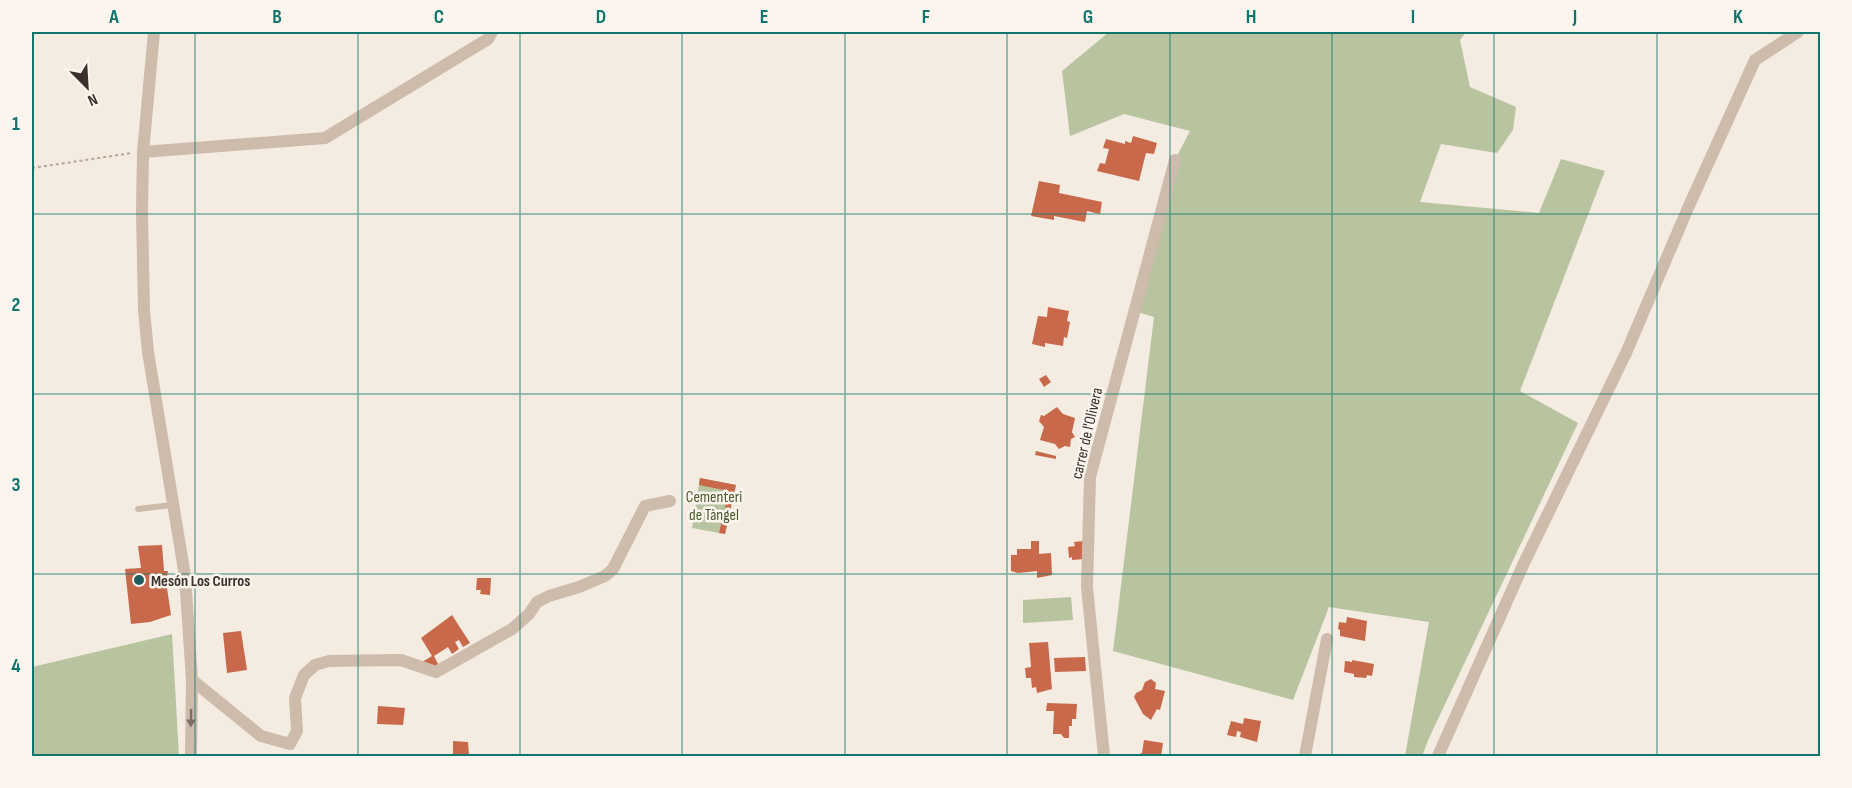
<svg xmlns="http://www.w3.org/2000/svg" width="1852" height="788" font-family="'Sofia Sans Condensed',sans-serif">
<style>
.green{fill:#b8c4a0}
.building{fill:#c8694b}
.lines{fill:none;stroke-linecap:round;stroke-linejoin:round}
.path{stroke:#b9a596;stroke-width:2;stroke-dasharray:3 3;stroke-linecap:butt}
.lane{stroke:#cdbbac;stroke-width:6}
.street{stroke:#cdbbac;stroke-width:12}
.oneway{fill:#7d6f65}
.grid{fill:none;stroke:#0f766e;stroke-width:1.5;stroke-opacity:0.55}
.poi-dot{fill:#1f5a5e;stroke:#fbf5ee;stroke-width:2}
.labels{text-anchor:middle;stroke-width:5;stroke-linejoin:round;paint-order:stroke}
.street-label{font-size:16px;fill:#3b302b;stroke:#fbf5ee}
.park-label{font-size:16px;fill:#4a5a2e;stroke:#fbf5ee}
.poi-label{font-size:16px;font-weight:bold;fill:#3b302b;stroke:#fbf5ee;text-anchor:start}
.neatline{fill:none;stroke:#0f766e;stroke-width:2}
.grid-label{font-size:20px;text-anchor:middle;font-weight:bold;fill:#0f766e}
</style>
<rect width="100%" height="100%" fill="#f4ebe1"/>
<g class="green">
<path d="M1109,32H1466L1460,40L1470,87L1516,107L1513,130L1497,153L1441,144L1420,202L1539,213L1561,159L1605,171L1520,391L1578,423L1429,738L1422,756H1405L1429,622L1329,607L1293,700L1113,651L1154,317L1134,311L1175,160L1190,131L1124,114L1070,136L1062,71Z"/>
<path d="M700,478L736,485L725,534L692,528Z"/>
<path d="M1071,597L1073,620L1023,623V600Z"/>
<path d="M172,634L179,756H32V667Z"/>
</g>
<g class="building">
<path d="M1133,136L1157,143L1154,154L1146,153L1139,181L1097,171L1100,163L1105,164L1109,149L1103,148L1106,139L1125,144V141L1131,143Z"/>
<path d="M1039,181L1060,185L1059,193L1102,202L1100,214L1087,211L1085,222L1054,216V220L1031,216Z"/>
<path d="M1048,307L1069,311L1067,321L1070,322L1067,338L1064,337L1063,346L1045,343V347L1032,344L1038,316L1047,317Z"/>
<path d="M1046,375L1051,382L1044,387L1039,379Z"/>
<path d="M1057,407L1063,414L1075,418L1072,432L1075,437L1071,439L1070,447L1065,446L1059,449L1055,444L1040,440L1044,427L1039,421L1041,415L1044,416Z"/>
<path d="M1036,451L1056,456V459L1035,455Z"/>
<path d="M700,478L736,485L725,534L719,533L729,491L699,485Z"/>
<path d="M1031,541H1039V554L1051,553L1052,575L1037,578V571L1018,573L1011,571V555H1017V549H1031Z"/>
<path d="M1084,541V559L1072,560V557L1069,558L1068,547L1075,546L1074,542Z"/>
<path d="M162,545L164,571H168L166,581L171,615L150,622L131,624L125,569L141,568L138,546Z"/>
<path d="M477,578H491L490,595L480,594L481,590H476Z"/>
<path d="M452,615L470,643L463,647L459,640L455,642L459,649L452,654L448,647L434,656L438,664L434,667L422,662L432,656L421,638Z"/>
<path d="M1347,617L1367,621L1365,641L1340,636V630L1338,629L1339,622L1346,623Z"/>
<path d="M241,631L247,670L227,673L223,633Z"/>
<path d="M1048,642L1052,689L1037,693L1036,687L1032,688L1031,678H1026L1025,668L1031,667L1029,643Z"/>
<path d="M1085,657L1086,671L1055,672L1054,658Z"/>
<path d="M1352,660L1374,664L1372,676L1367,675L1366,678L1354,677V674L1344,672L1345,661L1352,662Z"/>
<path d="M1151,679L1156,683L1155,689L1165,691L1160,710L1157,709L1151,720L1143,714L1134,697L1136,693L1142,690L1145,682Z"/>
<path d="M1047,703L1077,704L1076,719H1072V726H1069V738H1064L1061,734H1053L1054,711H1046Z"/>
<path d="M378,706L405,708L403,725L377,724Z"/>
<path d="M1244,718L1261,721L1257,742L1240,737L1241,732L1237,731L1236,737L1227,735L1231,721L1243,724Z"/>
<path d="M1144,740L1163,743L1161,756H1134L1142,753Z"/>
<path d="M453,741L468,742L469,756H453Z"/>
</g>
<g class="lines">
<path class="path" d="M32,168L132,153"/>
<path class="lane" d="M138,509L172,505"/>
<g class="street">
<path d="M154,32L143,152L142,212L144,310L148,352L185,576L192,680L191,756"/>
<path d="M143,152L325,138L488,39L492,32"/>
<path d="M192,680L261,736L290,744L297,731L295,698L304,675L315,665L329,661L401,660L436,672L512,629L529,614L537,602L549,596L579,587L605,576L613,569L645,506L670,501"/>
<path d="M1104,756L1087,587L1090,477L1175,160"/>
<path d="M1305,756L1327,639"/>
<path d="M1438,756L1524,563L1626,353L1688,208L1755,60L1798,32"/>
</g>
</g>
<defs><path id="oneway-solid" d="M-6-.8H1V-3.2L6.5 0L1 3.2V.8H-6Z" transform="scale(1.5)"/></defs>
<use class="oneway" href="#oneway-solid" transform="translate(191 718) rotate(91)"/>
<path class="grid" d="M195,32V756M358,32V756M520,32V756M682,32V756M845,32V756M1007,32V756M1170,32V756M1332,32V756M1494,32V756M1657,32V756M32,214H1820M32,394H1820M32,574H1820"/>
<circle class="poi-dot" cx="139" cy="580" r="6"/>
<g class="labels">
<g class="street-label">
<text transform="translate(1086 433) rotate(-77)" y="6">carrer de l'Olivera</text>
</g>
<g class="park-label">
<text x="714" y="502">Cementeri<tspan x="714" dy="18">de Tàngel</tspan></text>
</g>
<g class="poi-label">
<text x="151" y="586">Mesón Los Curros</text>
</g>
</g>
<rect width="1852" height="788" fill="none" stroke="#fbf5ee" stroke-width="66"/>
<g transform="translate(87 87) rotate(156)" stroke="#fbf5ee" stroke-width="4.5" paint-order="stroke">
<path d="M0-4.5L10 22L0 15L-10 22Z" fill="#3b302b"/>
<text y="-9" font-size="16" font-weight="bold" text-anchor="middle" fill="#3b302b">N</text>
</g>
<rect x="33" y="33" width="1786" height="722" class="neatline"/>
<g class="grid-label">
<text x="114" y="23">A</text>
<text x="277" y="23">B</text>
<text x="439" y="23">C</text>
<text x="601" y="23">D</text>
<text x="764" y="23">E</text>
<text x="926" y="23">F</text>
<text x="1088" y="23">G</text>
<text x="1251" y="23">H</text>
<text x="1413" y="23">I</text>
<text x="1575" y="23">J</text>
<text x="1738" y="23">K</text>
<text x="16" y="130">1</text>
<text x="16" y="311">2</text>
<text x="16" y="491">3</text>
<text x="16" y="672">4</text>
</g>
</svg>
